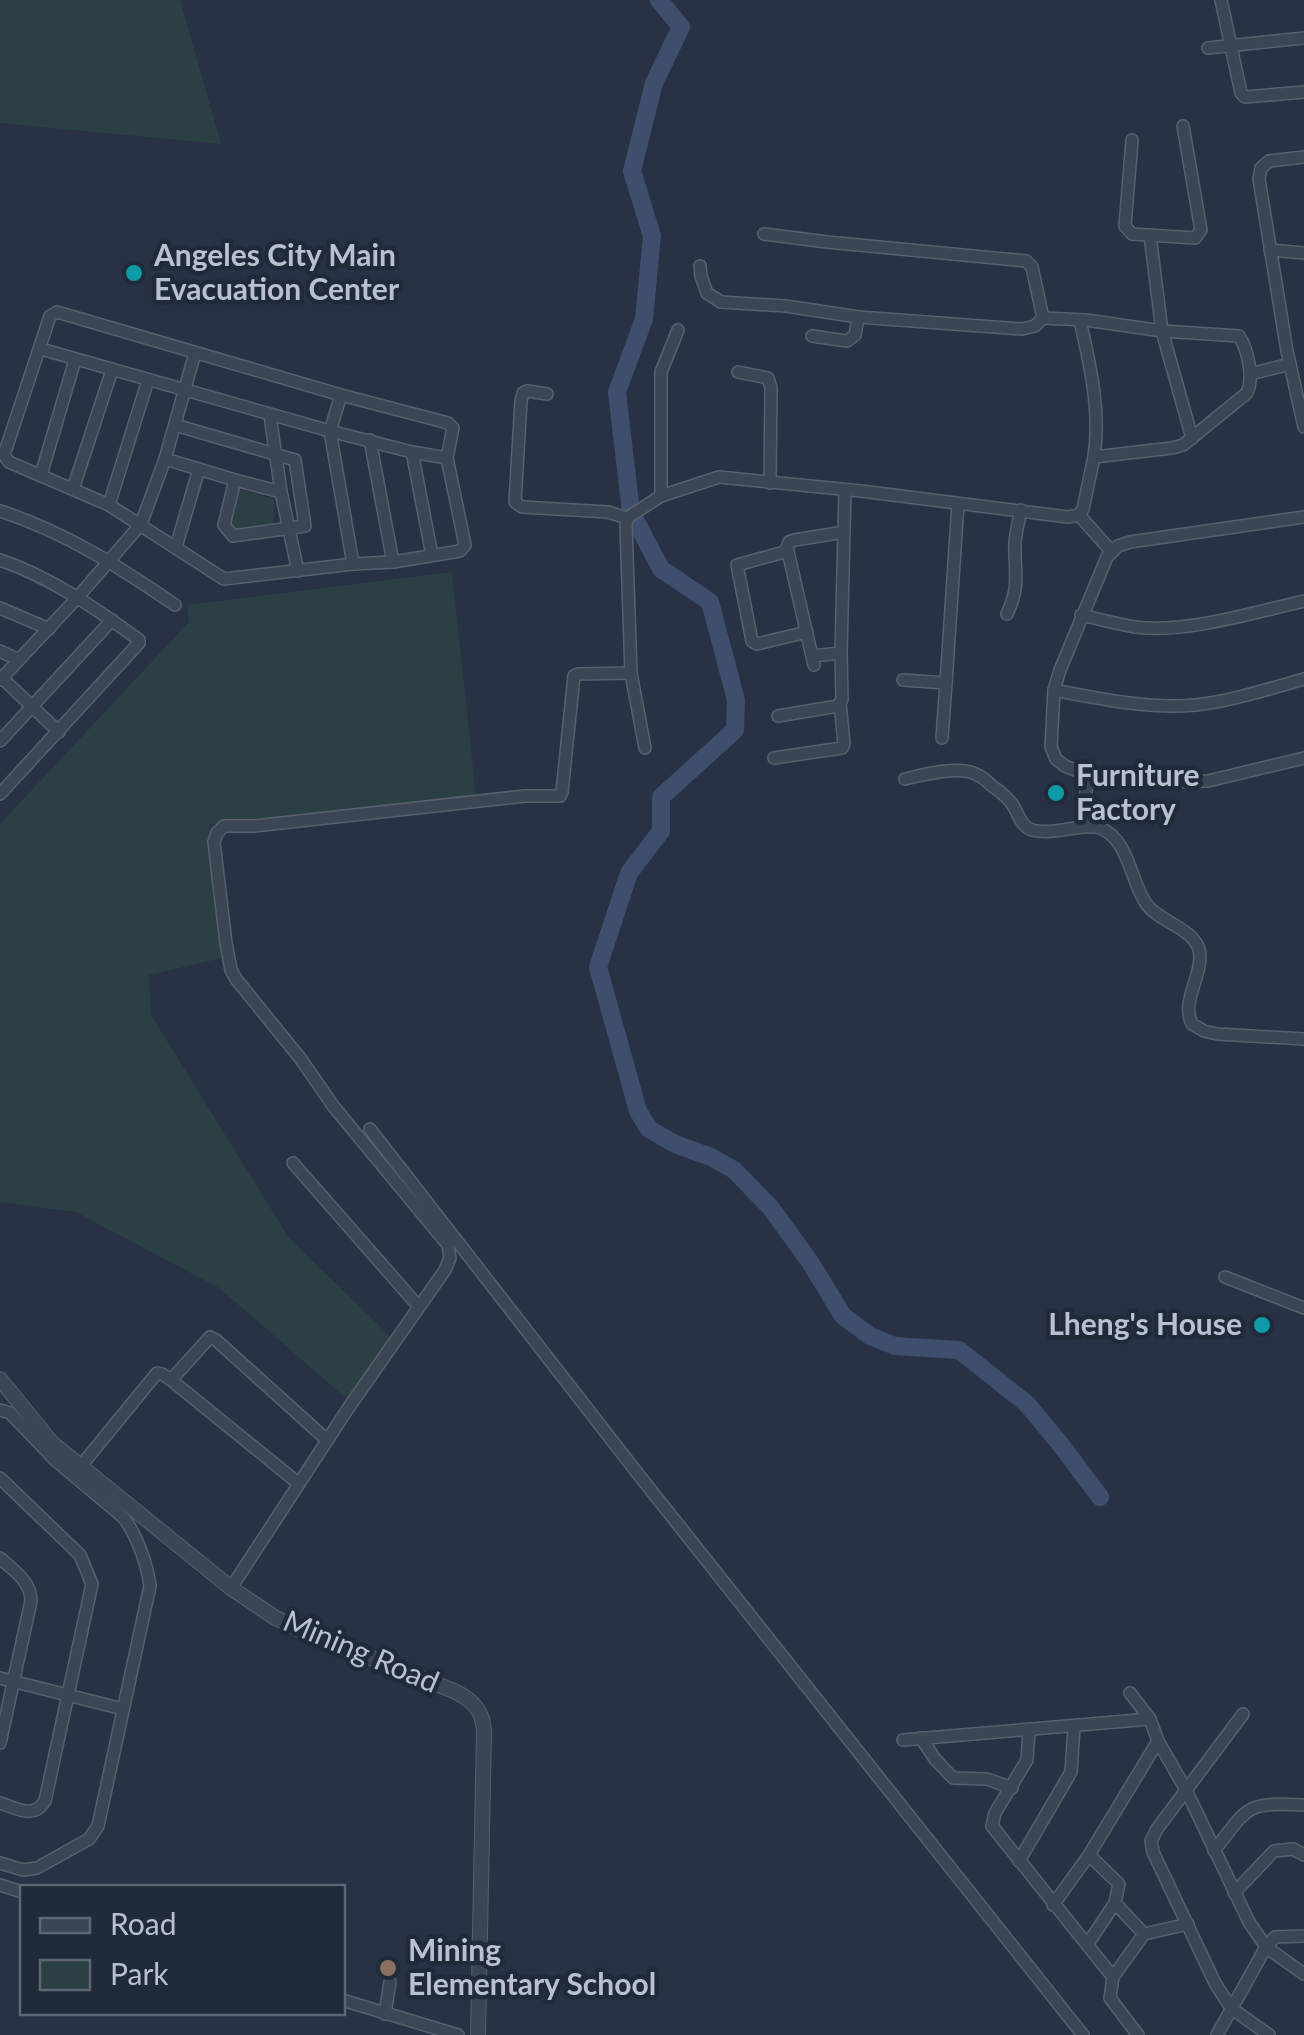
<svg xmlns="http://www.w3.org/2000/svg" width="1304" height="2035" font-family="Lato,sans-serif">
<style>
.green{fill:#2a4045}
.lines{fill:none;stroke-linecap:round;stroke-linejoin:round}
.river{stroke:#3e4f6d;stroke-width:18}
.minor-casing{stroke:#58606e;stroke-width:14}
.tertiary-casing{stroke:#58606e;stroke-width:16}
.minor{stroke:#3c4554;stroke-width:11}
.tertiary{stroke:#3c4554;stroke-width:14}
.culture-dot{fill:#0f9aa8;stroke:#212a39;stroke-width:4}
.education-dot{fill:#8d6e63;stroke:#212a39;stroke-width:4}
.labels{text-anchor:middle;stroke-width:9;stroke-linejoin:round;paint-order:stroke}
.poi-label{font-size:30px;font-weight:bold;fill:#bac0cd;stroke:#212a39;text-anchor:start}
.street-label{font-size:30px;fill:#bac0cd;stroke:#212a39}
</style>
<rect width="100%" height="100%" fill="#283244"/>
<g class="green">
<path d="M0,0H180L221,144L0,123Z"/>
<path d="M236,488L274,499L273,529L228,531Z"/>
<path d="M452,572L476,797L209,824L222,958L149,975L151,1015L289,1238L391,1337L347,1399L219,1288L76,1212L0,1202V824L189,622L187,605Z"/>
</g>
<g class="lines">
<path class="river" d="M659,0L681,27L654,83L632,171L652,236L644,319L617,392L631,512L661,569L710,602L736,700L735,730L661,797V831L629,873L598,967L638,1111L649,1129L675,1144L711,1157L734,1170L771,1208L810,1262L843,1316L870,1336L895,1346L959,1350L1027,1404L1061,1445L1100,1497"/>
<g class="minor-casing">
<g id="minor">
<path d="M1221,0L1241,93L1245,97L1304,92"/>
<path d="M1208,48L1304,38"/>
<path d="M1132,140L1125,226L1132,234L1195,238L1201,230L1183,126"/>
<path d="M1304,157L1269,161L1261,168L1259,179L1287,351L1304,427"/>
<path d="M764,234L827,242L1026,261L1032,267L1043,318"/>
<path d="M1150,235L1162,331L1192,438"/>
<path d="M1270,250L1304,253"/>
<path d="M57,312L341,395L448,423L453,428L447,458L465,545L460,551L393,562L353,564L224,579L109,505L9,462L4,455L50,316Z"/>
<path d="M1080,320C1090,366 1101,410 1094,457"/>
<path d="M812,336L847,341L855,335L858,317"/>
<path d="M41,349L330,431L412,452L447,458"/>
<path d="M738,372L768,378L771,388L770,483"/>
<path d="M1250,374L1290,364"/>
<path d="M547,394L527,391L523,393L521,401L515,502L522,507L608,512L627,518"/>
<path d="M341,395L330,431L353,564"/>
<path d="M270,415L281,492L298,571"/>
<path d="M370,440L393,562"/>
<path d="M412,452L432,555"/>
<path d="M165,459L235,480L224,525L233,536L305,526L295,460L175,425"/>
<path d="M41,475L75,360"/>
<path d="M235,480L281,492"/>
<path d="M73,489L112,370"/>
<path d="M661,496V372L678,330"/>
<path d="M109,505L148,380"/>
<path d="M0,511C67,533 118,566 175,605"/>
<path d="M1079,515L1111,551"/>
<path d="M1304,517L1130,542L1118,546L1107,557L1060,670L1054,690L1051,747L1056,759L1065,766L1087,775L1168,782L1208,781L1304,758"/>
<path d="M176,547L199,469"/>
<path d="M788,551L737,565L752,641L757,644L807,632"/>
<path d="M0,560C50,577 97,609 139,640V643L0,794"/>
<path d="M0,608L49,629"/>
<path d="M1007,614C1021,584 1014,573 1015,542C1016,532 1019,520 1021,510"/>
<path d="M1081,615C1099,619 1117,624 1135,627C1185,634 1255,612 1304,601"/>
<path d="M0,651L19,660"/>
<path d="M812,656L841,653L845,490"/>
<path d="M814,665L787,547L789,542L795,540L844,532"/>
<path d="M2,678L59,732"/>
<path d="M0,680L77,598L141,524L165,459L195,353"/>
<path d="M903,680L946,683L958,504"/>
<path d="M1054,690C1101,699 1148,709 1196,705C1232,701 1268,689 1304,679"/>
<path d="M778,716L838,706L842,699L841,653"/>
<path d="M942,738L946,683"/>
<path d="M0,741L112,620"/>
<path d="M645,748L631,673L626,526L627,518L661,496L719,477L861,491L1068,517L1079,515L1083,509L1094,457L1172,448L1183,445L1247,393C1254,377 1248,350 1239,336L1162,331L1086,320L1043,318L1035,326L1022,329L858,317L786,306L721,302L707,293L701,276L700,266"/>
<path d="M774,758L842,748L844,744L840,703"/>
<path d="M905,779C922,775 957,766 973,773C980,775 987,781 992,786C1001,792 1009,798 1014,807C1019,816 1022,827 1032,830C1054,836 1084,822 1100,828C1130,840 1130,882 1147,905C1160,922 1192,928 1199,949C1205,973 1180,1001 1192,1024L1204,1031L1217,1034L1304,1039"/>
<path d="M1084,826L1087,775"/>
<path d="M370,1129L642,1479L1083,2035"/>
<path d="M293,1163L419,1307"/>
<path d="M1225,1277L1304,1308"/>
<path d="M171,1380L210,1337L216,1340L327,1440"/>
<path d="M0,1410L10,1413L55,1460L124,1518C137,1536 147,1563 150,1586L98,1826L89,1839L37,1868L23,1870L0,1863"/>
<path d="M80,1467L157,1373L162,1374L171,1380L298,1483"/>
<path d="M0,1478L80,1555L92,1584L45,1801C33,1820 17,1808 0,1803"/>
<path d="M0,1558C14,1571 31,1581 31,1601L0,1743"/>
<path d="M231,1588L349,1407L445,1270L450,1258L448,1245L334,1107L300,1058L236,979L231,970L226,943L214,842L217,833L224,826H254L525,796H560L562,792L574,676L578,674L631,673"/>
<path d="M0,1678L123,1709"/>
<path d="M1130,1693L1150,1719L1158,1741L1186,1790L1249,1922L1266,1947L1304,1974"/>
<path d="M1243,1714L1157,1829L1151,1841L1153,1852L1215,1983L1231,2008L1269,2035"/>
<path d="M1029,1730L1027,1760L995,1813L992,1826L1113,1977"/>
<path d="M921,1738L935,1759L953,1778L987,1779L1012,1788"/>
<path d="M903,1740L1150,1719"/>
<path d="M1214,1851C1249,1806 1245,1802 1304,1805"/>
<path d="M1089,1855L1119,1884L1115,1903L1144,1934"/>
<path d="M1019,1861L1071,1772L1074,1727"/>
<path d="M0,1885L22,1892"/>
<path d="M1234,1893L1274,1851L1293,1849L1304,1855"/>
<path d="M1053,1905L1089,1855L1158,1741"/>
<path d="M1087,1945L1115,1903"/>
<path d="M342,2000L458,2035"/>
<path d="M385,2014L390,1982"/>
<path d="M1138,2035L1110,1998L1113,1977L1144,1934L1188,1924"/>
<path d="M1217,2035L1266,1947L1275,1937L1304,1936"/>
</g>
</g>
<g class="tertiary-casing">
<path id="tertiary" d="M0,1379L52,1443L231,1588L274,1617L300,1630L454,1691C472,1700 483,1710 484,1731L478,2035"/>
</g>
<use href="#minor" class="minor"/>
<use href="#tertiary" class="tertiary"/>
</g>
<g class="culture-dot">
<circle cx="134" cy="273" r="10"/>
<circle cx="1056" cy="793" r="10"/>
<circle cx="1262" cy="1325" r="10"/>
</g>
<circle class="education-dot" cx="388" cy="1968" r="10"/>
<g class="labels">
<g class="poi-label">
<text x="154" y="266">Angeles City Main<tspan x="154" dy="34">Evacuation Center</tspan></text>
<text x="1076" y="786">Furniture<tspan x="1076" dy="34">Factory</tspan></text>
<text x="1242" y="1335" text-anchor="end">Lheng's House</text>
<text x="408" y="1961">Mining<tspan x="408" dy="34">Elementary School</tspan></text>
</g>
<g class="street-label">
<text transform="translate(361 1652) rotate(23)" y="10">Mining Road</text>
</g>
</g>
<rect x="20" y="1885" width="325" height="130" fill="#212a39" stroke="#5e6674" stroke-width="2.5"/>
<rect x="40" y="1918" width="50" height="15" fill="#3c4554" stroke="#5e6674" stroke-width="2.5"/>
<text x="110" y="1935" font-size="30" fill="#bac0cd">Road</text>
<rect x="40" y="1960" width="50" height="30" fill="#2a4045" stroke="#5e6674" stroke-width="2.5"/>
<text x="110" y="1985" font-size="30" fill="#bac0cd">Park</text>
</svg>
